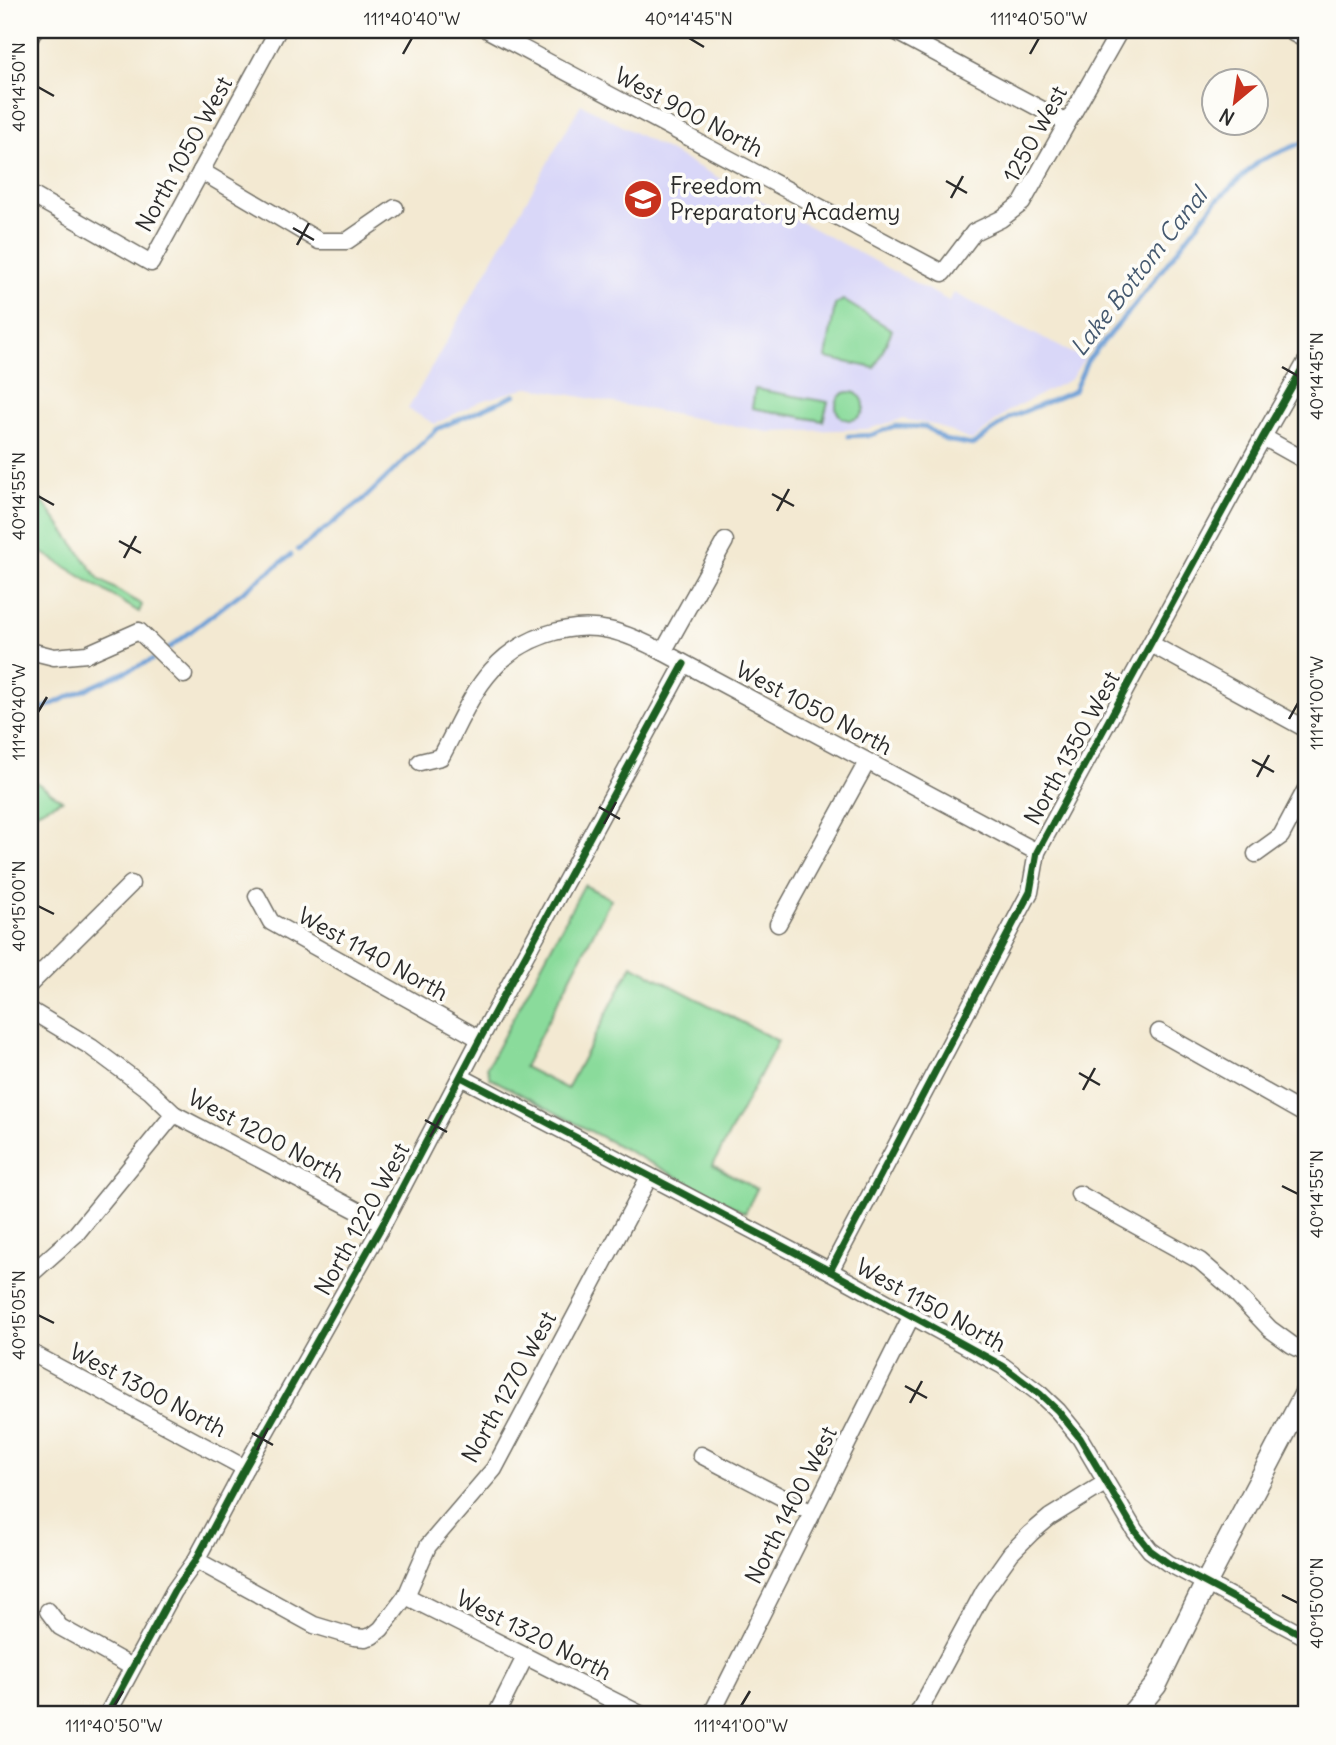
<svg xmlns="http://www.w3.org/2000/svg" width="1336" height="1745" font-family="Delius,sans-serif">
<style>
.built{fill:#d9d7f8}
.green{fill:#8adb9b;stroke:#5a8363;stroke-width:2}
.lines{fill:none;stroke-linecap:round;stroke-linejoin:round}
.stream{stroke:#6b9ed6;stroke-width:4.5}
.minor-casing{stroke:#716e65;stroke-width:19}
.tertiary-casing{stroke:#716e65;stroke-width:24}
.secondary-casing{stroke:#716e65;stroke-width:26}
.minor{stroke:#fff;stroke-width:16}
.tertiary{stroke:#fff;stroke-width:21}
.secondary{stroke:#fff;stroke-width:23}
.cycleway-casing{stroke:#fdfcf7;stroke-width:11}
.cycleway{stroke:#1b5e20;stroke-width:7}
.ticks{fill:none;stroke:#2b2b2b;stroke-width:2.5}
.labels{text-anchor:middle;stroke-width:7;stroke-linejoin:round;paint-order:stroke}
.street-label{font-size:23px;fill:#2b2b2b;stroke:#fdfcf7}
.poi-label{font-size:23px;fill:#2b2b2b;stroke:#fdfcf7;text-anchor:start}
.water-label{font-size:24px;font-style:italic;fill:#45596f;stroke:#fdfcf7}
.neatline{fill:none;stroke:#2b2b2b;stroke-width:2.5}
.ticks-label{font-size:18px;text-anchor:middle;fill:#2b2b2b}
</style>
<rect width="100%" height="100%" fill="#fdfcf7"/>
<filter id="ink" filterUnits="userSpaceOnUse"><feTurbulence type="fractalNoise" baseFrequency=".0143" numOctaves="2"/><feDisplacementMap in="SourceGraphic" scale="14" xChannelSelector="R" yChannelSelector="G"/><feConvolveMatrix kernelMatrix="1 2 1 2 8 2 1 2 1" color-interpolation-filters="sRGB"/></filter>
<filter id="wash" filterUnits="userSpaceOnUse"><feTurbulence type="fractalNoise" baseFrequency=".00686" numOctaves="4" result="noise"/><feDisplacementMap in="SourceGraphic" scale="28" xChannelSelector="R" yChannelSelector="G"/><feGaussianBlur stdDeviation="1.57" result="paint"/><feColorMatrix in="noise" values="0 0 0 0 0 0 0 0 0 0 0 0 0 0 0 0 0 1.4 0 .05"/><feComposite in="paint" operator="in"/></filter>
<g filter="url(#wash)">
<rect width="100%" height="100%" fill="#f3e9d2"/>
<path class="built" d="M581,104L949,301L954,293L1084,359L1071,379L1010,410L972,441L935,425L902,419L868,429L768,432L529,387L481,401L435,424L408,409Z"/>
<g class="green">
<path d="M843,300L892,330L875,368L826,358L835,305Z"/>
<path d="M755,389L828,402L823,421L752,408Z"/>
<circle cx="850" cy="406" r="14"/>
<path d="M30,484L99,579L142,605L139,612L30,545Z"/>
<path d="M30,778L62,800L30,815Z"/>
<path d="M584,885L611,899L524,1067L567,1089L632,965L778,1041L713,1165L757,1189L745,1213L490,1078L487,1067Z"/>
</g>
<g class="lines">
<g class="stream">
<path d="M848,436L871,435L895,426L926,427L945,440L973,445L1011,417L1074,391L1087,361L1133,307L1215,202L1259,161L1306,141"/>
<path d="M298,550L365,498L437,429L515,395"/>
<path d="M169,648L291,555"/>
<path d="M30,714L152,660"/>
</g>
</g>
</g>
<g filter="url(#ink)">
<g class="lines">
<g class="minor-casing">
<g id="minor">
<path d="M488,30L943,273L974,232L1001,219L1022,203L1120,30"/>
<path d="M893,30L1067,123"/>
<path d="M30,38L34,30"/>
<path d="M201,171L319,241H347L395,208"/>
<path d="M30,194L151,263L278,30"/>
<path d="M1263,437L1306,461"/>
<path d="M1151,644L1306,729"/>
<path d="M30,651L54,657L87,654L139,631L184,675"/>
<path d="M663,652L725,541"/>
<path d="M420,762L441,757C457,728 470,694 492,670C520,638 568,621 609,630C628,634 646,643 663,652L1037,852"/>
<path d="M1256,854L1281,836L1306,789"/>
<path d="M257,896L271,922L480,1039"/>
<path d="M778,924L867,762"/>
<path d="M30,984L131,884"/>
<path d="M30,1010L91,1047L150,1091L174,1114L383,1224"/>
<path d="M1159,1032L1306,1115"/>
<path d="M461,1077L830,1271L1003,1366L1040,1394L1058,1411L1080,1438L1135,1531L1150,1550L1168,1563L1306,1637"/>
<path d="M1079,1194L1200,1261L1228,1285L1270,1329L1292,1345L1306,1352"/>
<path d="M830,1271L1030,892L1037,852L1263,437L1306,362"/>
<path d="M30,1275L76,1234L174,1114"/>
<path d="M30,1352L245,1468"/>
<path d="M701,1455L812,1513"/>
<path d="M196,1560L314,1625L354,1637L365,1638L372,1636L381,1629L406,1596L428,1546L494,1469L649,1177"/>
<path d="M406,1596L642,1715"/>
<path d="M48,1611L60,1627L132,1667"/>
<path d="M107,1715L174,1591L196,1560L245,1468L383,1224L480,1039L684,664"/>
<path d="M496,1715L525,1657"/>
<path d="M711,1715L912,1315"/>
<path d="M917,1715L984,1591L1011,1553L1031,1533L1050,1517L1105,1483"/>
</g>
</g>
<g class="tertiary-casing">
<path id="tertiary" d="M1131,1715L1156,1685L1206,1583L1306,1392"/>
</g>
<g class="secondary-casing">
<path id="secondary" d="M1295,30L1306,36"/>
</g>
<use href="#minor" class="minor"/>
<use href="#tertiary" class="tertiary"/>
<use href="#secondary" class="secondary"/>
<g class="cycleway-casing">
<g id="cycleway">
<path d="M461,1077L830,1271L1003,1366L1040,1394L1058,1411L1080,1438L1135,1531L1150,1550L1168,1563L1306,1637"/>
<path d="M830,1271L1030,892L1037,852L1263,437L1306,362"/>
<path d="M107,1715L174,1591L196,1560L245,1468L383,1224L480,1039L684,664"/>
</g>
</g>
<use href="#cycleway" class="cycleway"/>
</g>
</g>
<path class="ticks" d="M689,38L704,47M403,54L412,38M1030,54L1039,38M38,87L54,96M946,181L967,193M951,198L963,176M293,228L314,240M297,245L309,223M1282,367L1298,376M772,494L794,506M38,496L54,505M777,511L789,489M119,541L141,553M124,558L136,536M38,712L47,697M1289,719L1298,703M1252,760L1274,772M1257,777L1269,755M599,807L620,819M604,824L616,802M38,906L54,914M1079,1073L1100,1085M1083,1090L1095,1068M425,1120L447,1132M430,1137L442,1115M1282,1186L1298,1194M38,1315L54,1323M905,1386L927,1398M910,1403L922,1381M252,1433L273,1445M257,1450L268,1428M1282,1595L1298,1603M114,1706L123,1691M741,1706L750,1691"/>
<defs>
<g id="school-disc" transform="scale(2.0125)"><circle r="9.5" fill="#c8321e" stroke="#fdfcf7"/><path d="M0-5L7-2L0 1L-7-2ZM-4 1L0 2.5L4 1V4Q0 6-4 4Z" fill="#fff"/></g>
</defs>
<g fill-rule="evenodd">
<use href="#school-disc" x="643" y="199"/>
</g>
<g class="labels">
<g class="street-label">
<text transform="translate(689 112) rotate(28)" y="8">West 900 North</text>
<text transform="translate(1035 134) rotate(-61)" y="8">1250 West</text>
<text transform="translate(184 154) rotate(-61)" y="8">North 1050 West</text>
<text transform="translate(814 708) rotate(28)" y="8">West 1050 North</text>
<text transform="translate(1072 748) rotate(-61)" y="8">North 1350 West</text>
<text transform="translate(373 954) rotate(29)" y="8">West 1140 North</text>
<text transform="translate(266 1136) rotate(28)" y="8">West 1200 North</text>
<text transform="translate(362 1219) rotate(-61)" y="8">North 1220 West</text>
<text transform="translate(931 1305) rotate(29)" y="8">West 1150 North</text>
<text transform="translate(509 1387) rotate(-61)" y="8">North 1270 West</text>
<text transform="translate(148 1390) rotate(28)" y="8">West 1300 North</text>
<text transform="translate(791 1505) rotate(-63)" y="8">North 1400 West</text>
<text transform="translate(534 1635) rotate(27)" y="8">West 1320 North</text>
</g>
<g class="poi-label">
<text x="670" y="194">Freedom<tspan x="670" dy="26">Preparatory Academy</tspan></text>
</g>
<g class="water-label">
<text transform="translate(1139 272) rotate(-52)" y="8">Lake Bottom Canal</text>
</g>
</g>
<rect width="1336" height="1745" fill="none" stroke="#fdfcf7" stroke-width="77"/>
<g transform="translate(1235 102) rotate(209)"><circle r="33" fill="#fdfcf7" stroke="#a9a8a5" stroke-width="2"/>
<path d="M0-5L12 26L0 18L-12 26Z" fill="#c8321e"/>
<text y="-10" font-size="19" font-weight="bold" text-anchor="middle" fill="#2b2b2b">N</text>
</g>
<rect x="38" y="38" width="1260" height="1668" class="neatline"/>
<g class="ticks-label">
<text x="412" y="25">111°40'40"W</text>
<text x="689" y="25">40°14'45"N</text>
<text x="1039" y="25">111°40'50"W</text>
<text transform="translate(19 87) rotate(-90)" y="6">40°14'50"N</text>
<text transform="translate(1317 376) rotate(-90)" y="6">40°14'45"N</text>
<text transform="translate(19 496) rotate(-90)" y="6">40°14'55"N</text>
<text transform="translate(1317 703) rotate(-90)" y="6">111°41'00"W</text>
<text transform="translate(19 712) rotate(-90)" y="6">111°40'40"W</text>
<text transform="translate(19 906) rotate(-90)" y="6">40°15'00"N</text>
<text transform="translate(1317 1194) rotate(-90)" y="6">40°14'55"N</text>
<text transform="translate(19 1315) rotate(-90)" y="6">40°15'05"N</text>
<text transform="translate(1317 1603) rotate(-90)" y="6">40°15'00"N</text>
<text x="114" y="1732">111°40'50"W</text>
<text x="741" y="1732">111°41'00"W</text>
</g>
</svg>
